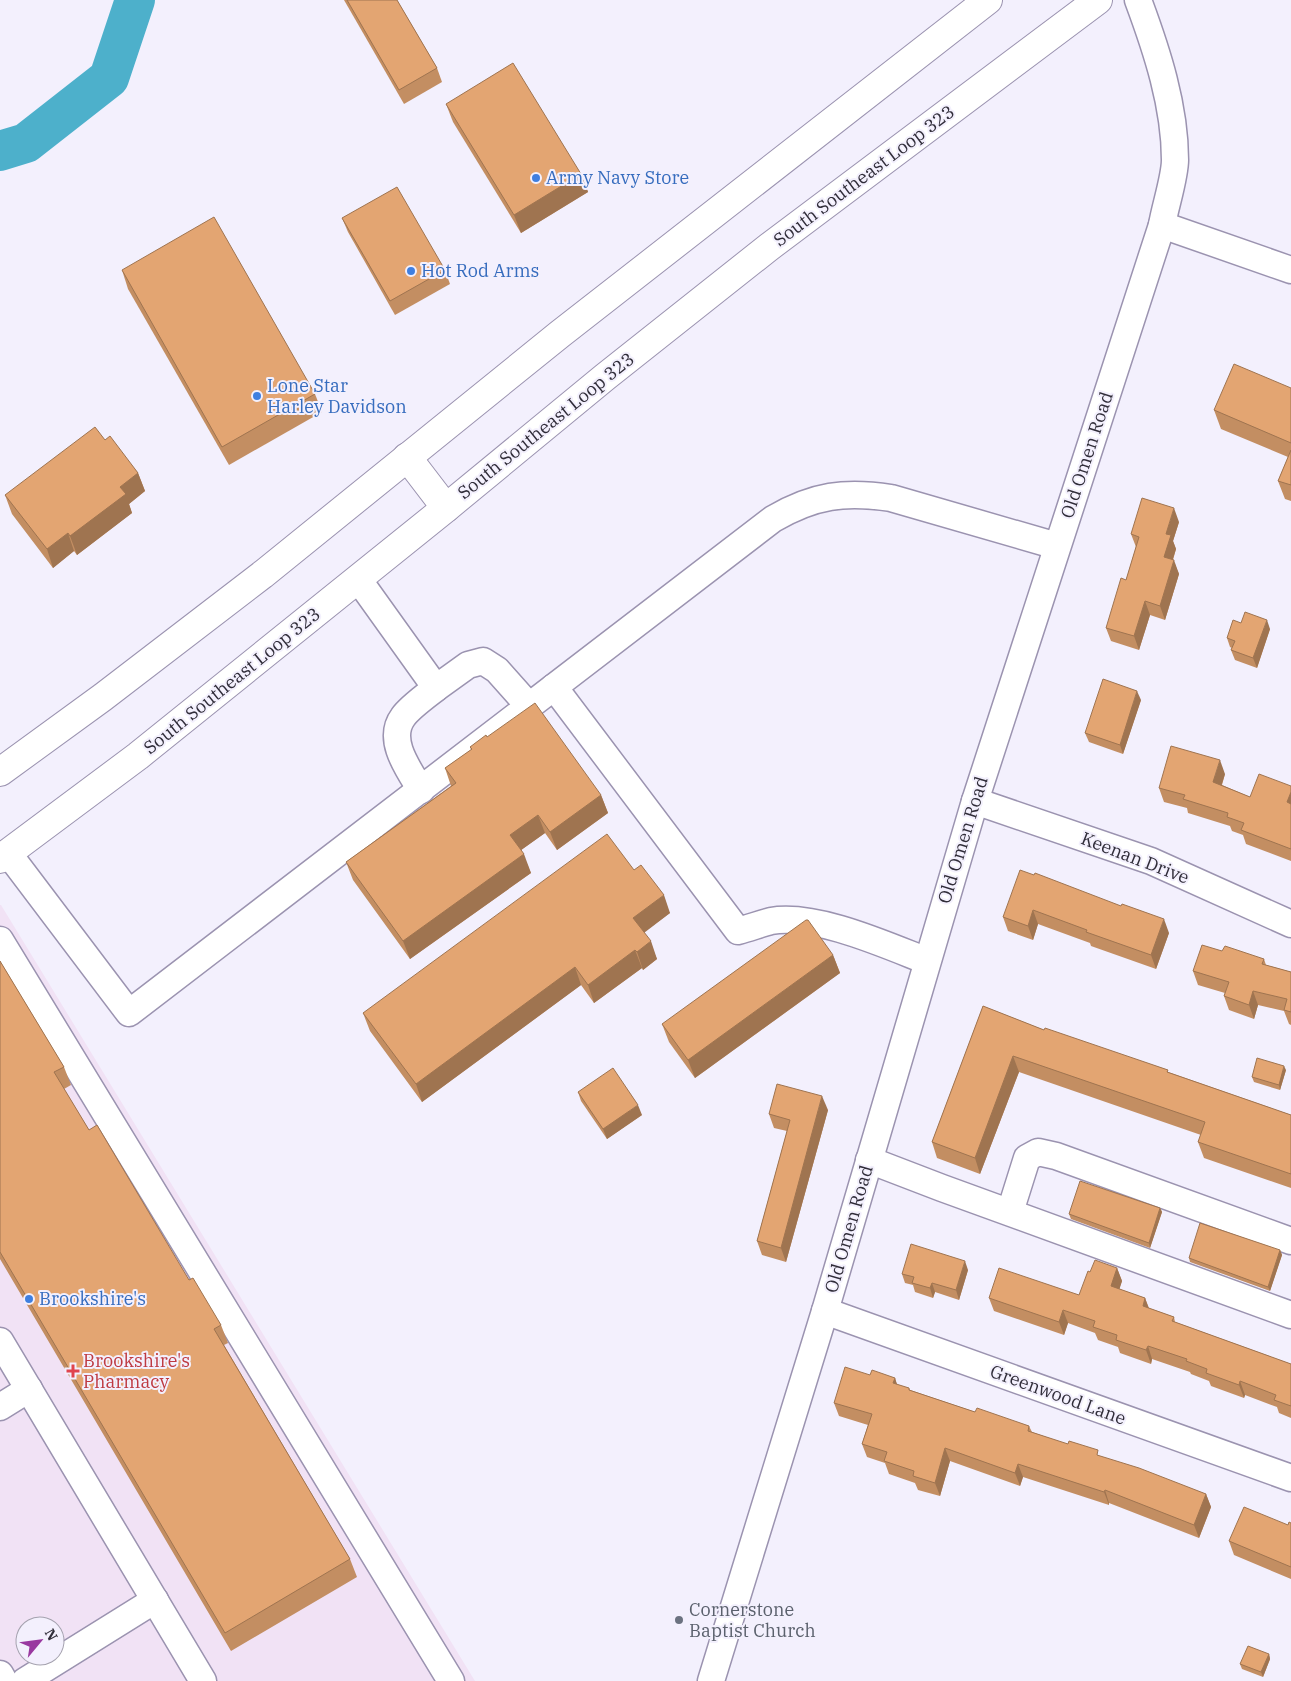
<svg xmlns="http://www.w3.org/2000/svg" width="1291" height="1681" font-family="'IBM Plex Serif',serif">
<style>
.commercial{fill:#f1e2f5;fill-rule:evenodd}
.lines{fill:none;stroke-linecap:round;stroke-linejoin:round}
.river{stroke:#4db0cb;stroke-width:40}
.minor-casing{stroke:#9b93b0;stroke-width:29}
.highway-casing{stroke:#9b93b0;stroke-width:30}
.minor{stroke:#fff;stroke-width:26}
.highway{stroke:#fff;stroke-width:28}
.wall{fill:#c38e62}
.shaded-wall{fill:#9f7450}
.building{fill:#e3a572;stroke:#9f7450}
.shop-dot{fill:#3f7fe0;stroke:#f3f0fd;stroke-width:2}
.health-dot{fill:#e0444e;stroke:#f3f0fd;stroke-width:2}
.worship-dot{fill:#6b7280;stroke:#f3f0fd;stroke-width:2}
.labels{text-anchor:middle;stroke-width:4;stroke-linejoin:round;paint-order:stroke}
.street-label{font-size:18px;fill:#302d39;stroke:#f3f0fd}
.shop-label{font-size:18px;fill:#366cbe;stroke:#f3f0fd;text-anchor:start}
.health-label{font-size:18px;fill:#be3a42;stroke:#f3f0fd;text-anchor:start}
.worship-label{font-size:18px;fill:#5b616d;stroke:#f3f0fd;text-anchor:start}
</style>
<rect width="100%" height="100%" fill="#f3f0fd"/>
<path class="commercial" d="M0,905H1L475,1681H0ZM25,1626H55V1656H25Z"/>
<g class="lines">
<path class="river" d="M0,151L26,143L109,78L135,0"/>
<g class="minor-casing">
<g id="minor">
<path d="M1162,225L1291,270"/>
<path d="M358,579L436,688L468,665L483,661L497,670L529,706"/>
<path d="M554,687L738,931C749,928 760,924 771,921C815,913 886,945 927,961"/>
<path d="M421,790C409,770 386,740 403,717C409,708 427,695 436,688"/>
<path d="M975,801L1151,861L1291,924"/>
<path d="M8,853L129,1013L773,519C814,495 845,491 891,498L1057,546"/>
<path d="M0,940L451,1681"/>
<path d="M869,1160L942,1188L1291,1315"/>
<path d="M1010,1212L1027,1158L1038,1152L1056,1156L1291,1241"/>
<path d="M825,1311L1291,1478"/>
<path d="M0,1341L203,1681"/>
<path d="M0,1407L29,1389"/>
<path d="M0,1674L4,1681"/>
<path d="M25,1681L155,1600"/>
<path d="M711,1681L825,1311L975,801L1162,225C1165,207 1175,177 1175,160C1175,106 1157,51 1138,0"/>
</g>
</g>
<g class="highway-casing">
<g id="highway">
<path d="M407,457L446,508"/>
<path d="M0,772L103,697L262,575L560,334L988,0"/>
<path d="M0,859L138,756L446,508L605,377L769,247L1098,0"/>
</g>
</g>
<use href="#minor" class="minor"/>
<use href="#highway" class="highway"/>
</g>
<g class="wall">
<path d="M344,0H397L437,68L442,82L404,104Z"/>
<path d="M446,104L581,174L588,192L521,233L453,122Z"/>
<path d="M342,218L445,270L450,284L395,315L348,232Z"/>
<path d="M122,270L315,394L322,412L229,465L128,289Z"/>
<path d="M1291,388V501L1285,499L1278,481L1288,457L1221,429L1214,410Z"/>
<path d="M105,440L138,473L145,491L129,504L132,513L77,555L74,551L53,568L12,514L5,495Z"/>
<path d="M1179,522L1173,541L1176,549L1173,560L1179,574L1165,620L1150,615L1139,650L1111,641L1106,628L1126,580L1136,547L1131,534Z"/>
<path d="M1241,623L1270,629L1257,668L1235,660L1231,650L1232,648L1230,647L1227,638Z"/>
<path d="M1141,700L1123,754L1089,742L1085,733Z"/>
<path d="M487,737L601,795L608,813L557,850L545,833L521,850L531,873L410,959L353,880L346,862L451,786L445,768L471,750L470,747Z"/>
<path d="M1225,774L1222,785L1250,797L1291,792V861L1246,844L1243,835L1232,831L1230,826L1188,813L1187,808L1164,802L1159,788Z"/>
<path d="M634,870L670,913L644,932L657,959L643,970L642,968L594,1003L581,985L422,1102L370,1031L363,1013Z"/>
<path d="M1034,875L1169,933L1156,969L1091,946L1090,943L1038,924L1033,940L1008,931L1003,917Z"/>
<path d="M1222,951L1264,959L1266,965L1291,972V1025L1289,1024L1284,1011L1258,1005L1254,1019L1229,1010L1224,996L1225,993L1198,985L1193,971Z"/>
<path d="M833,955L840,973L695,1078L669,1042L662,1024Z"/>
<path d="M0,961L64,1067L71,1085L64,1089L89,1130L189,1280L221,1325L228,1343L224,1345L350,1559L357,1577L231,1651L0,1259Z"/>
<path d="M983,1006L1044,1030L1168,1070V1072L1291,1115V1188L1204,1158L1198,1142L1201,1135L1019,1072L980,1174L937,1158L932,1142Z"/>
<path d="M1286,1070L1280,1090L1254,1082L1252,1077Z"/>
<path d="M578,1092L642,1115L607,1139L581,1101Z"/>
<path d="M828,1110L786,1262L762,1255L757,1241L787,1131L774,1128L769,1114Z"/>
<path d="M1160,1208L1162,1212L1150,1248L1071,1219L1069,1214Z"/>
<path d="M1280,1250L1282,1255L1270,1291L1190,1262L1189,1258Z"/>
<path d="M1117,1268L1122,1281L1119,1289L1145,1298L1149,1308L1174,1317L1175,1322L1291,1364V1418L1279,1413L1277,1407L1245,1395L1244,1398L1211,1386L1209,1381L1191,1374L1190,1372L1152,1359L1151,1364L1120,1353L1118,1347L1098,1340L1095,1333L1068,1323L1064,1335L994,1311L989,1298L1079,1295L1090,1272Z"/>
<path d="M968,1270L959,1300L935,1292L933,1298L915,1292L913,1285L905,1283L902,1274Z"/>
<path d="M870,1375L895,1378L897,1385L909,1388L910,1390L975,1412L1029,1426L1032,1432L1206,1494L1211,1507L1199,1538L1109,1503V1505L1023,1477L1020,1486L950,1461L940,1496L918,1490L915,1483L889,1474L885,1463L867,1457L862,1444L868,1425L839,1416L834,1403Z"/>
<path d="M1291,1523V1579L1234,1555L1229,1541L1288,1525Z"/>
<path d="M1269,1654L1270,1659L1263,1677L1242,1669L1240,1664Z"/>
</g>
<g class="shaded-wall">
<path d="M581,174L588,192L521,233L514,215Z"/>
<path d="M138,473L145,491L129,504L132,513L77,555L70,536L120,487Z"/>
<path d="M1174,508L1179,522L1173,541L1176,549L1169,571L1164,557L1166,534Z"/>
<path d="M68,533L74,551L53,568L47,549Z"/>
<path d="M1174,560L1179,574L1165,620L1160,606Z"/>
<path d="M1145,601L1150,615L1139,650L1134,636Z"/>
<path d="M1267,620L1270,629L1257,668L1253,658Z"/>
<path d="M1137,691L1141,700L1123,754L1120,745Z"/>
<path d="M1220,760L1225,774L1218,796L1213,782Z"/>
<path d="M1291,792V813L1287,802Z"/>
<path d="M601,795L608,813L557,850L550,832Z"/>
<path d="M538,815L545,833L517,853L510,835Z"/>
<path d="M524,854L531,873L410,959L403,941Z"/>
<path d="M664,895L670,913L640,936L633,918Z"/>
<path d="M1033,910L1038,924L1033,940L1028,926Z"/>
<path d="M1164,919L1169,933L1156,969L1151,955Z"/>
<path d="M651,941L657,959L643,970L637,952Z"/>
<path d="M635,950L642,968L594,1003L588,985Z"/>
<path d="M833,955L840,973L695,1078L688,1060Z"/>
<path d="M575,967L581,985L422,1102L416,1084Z"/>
<path d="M1253,991L1258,1005L1254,1019L1249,1005Z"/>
<path d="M1013,1056L1019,1072L980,1174L975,1158Z"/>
<path d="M1284,1066L1286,1070L1280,1090L1279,1085Z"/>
<path d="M822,1096L828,1110L786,1262L781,1248Z"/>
<path d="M638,1105L642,1115L607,1139L603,1129Z"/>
<path d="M1160,1208L1162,1212L1150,1248L1149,1243Z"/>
<path d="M1280,1250L1282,1255L1270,1291L1268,1287Z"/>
<path d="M965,1261L968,1270L959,1300L956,1290Z"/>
<path d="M1117,1268L1122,1281L1116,1300L1111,1286Z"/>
<path d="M932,1283L935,1292L933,1298L930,1288Z"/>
<path d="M1145,1298L1150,1312L1143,1306Z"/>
<path d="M1063,1310L1068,1323L1064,1335L1059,1322Z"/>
<path d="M1148,1346L1152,1359L1151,1364L1146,1350Z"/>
<path d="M895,1378L899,1391L893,1383Z"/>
<path d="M1240,1381L1245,1395L1244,1398L1239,1385Z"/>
<path d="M945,1448L950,1461L940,1496L935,1483Z"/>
<path d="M1018,1464L1023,1477L1020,1486L1015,1473Z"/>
<path d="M1105,1490L1109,1503V1505L1104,1492Z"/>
<path d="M1206,1494L1211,1507L1199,1538L1194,1525Z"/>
<path d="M1269,1654L1270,1659L1263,1677L1261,1672Z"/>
</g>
<g class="building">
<path d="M347,0H397L437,68L399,90Z"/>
<path d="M513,63L581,174L514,215L446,104Z"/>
<path d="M397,187L445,270L390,301L342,218Z"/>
<path d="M214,217L315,394L222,447L122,270Z"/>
<path d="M1234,364L1291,388V443L1214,410Z"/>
<path d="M95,427L105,440L110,436L138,473L120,487L126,494L70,536L68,533L47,549L5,495Z"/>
<path d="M1291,450V485L1278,481Z"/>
<path d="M1142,498L1174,508L1166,534L1171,535L1164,557L1174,560L1160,606L1145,601L1134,636L1106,628L1121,578L1126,580L1139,537L1131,534Z"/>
<path d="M1245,612L1267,620L1253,658L1231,650L1235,641L1227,638L1233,620L1241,623Z"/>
<path d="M1103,679L1137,691L1120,745L1085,733Z"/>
<path d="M535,703L601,795L550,832L538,815L510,835L524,854L403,941L346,862L456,783L445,768L472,749L470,747L486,735L487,737Z"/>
<path d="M1171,746L1220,760L1213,782L1250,797L1259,774L1291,786V792L1287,802L1291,804V849L1241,830L1244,823L1227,817L1228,813L1183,799L1185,795L1159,788Z"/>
<path d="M607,834L634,870L641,865L664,895L633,918L651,941L637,952L635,950L588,985L575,967L416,1084L363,1013Z"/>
<path d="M1020,870L1034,875L1035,873L1121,906L1122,904L1164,919L1151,955L1086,932L1087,930L1033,910L1028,926L1003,917Z"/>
<path d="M806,920H808L833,955L688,1060L662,1024Z"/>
<path d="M1202,945L1222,951L1225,946L1264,959L1262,964L1291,972V1012L1284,1010L1287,999L1253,991L1249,1005L1224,996L1229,982L1193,971Z"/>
<path d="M0,961L64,1067L54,1072L89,1130L97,1125L189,1280L193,1278L221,1325L214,1329L350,1559L225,1633L0,1252Z"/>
<path d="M983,1006L1044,1030L1045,1028L1168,1070L1167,1072L1291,1115V1174L1198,1142L1205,1122L1013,1056L975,1158L932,1142Z"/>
<path d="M1257,1058L1284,1066L1279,1085L1252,1077Z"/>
<path d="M613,1068L638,1105L603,1129L578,1092Z"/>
<path d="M777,1084L822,1096L781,1248L757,1241L790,1120L769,1114Z"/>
<path d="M1080,1181L1160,1208L1149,1243L1069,1214Z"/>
<path d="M1200,1223L1280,1250L1268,1287L1189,1258Z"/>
<path d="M911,1244L965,1261L956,1290L932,1283L930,1288L912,1283L914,1277L902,1274Z"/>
<path d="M1095,1260L1117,1268L1111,1286L1145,1298L1143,1306L1174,1317L1172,1321L1291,1364V1406L1274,1400L1276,1395L1240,1381L1239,1385L1206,1373L1207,1369L1186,1361L1187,1359L1148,1346L1146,1350L1116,1340L1117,1335L1093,1327L1095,1321L1063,1310L1059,1322L989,1298L999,1268L1079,1295L1088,1271L1090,1272Z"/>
<path d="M845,1367L870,1375L872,1370L895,1378L893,1383L909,1388V1390L975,1412L977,1408L1029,1426L1028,1431L1068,1444L1069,1441L1098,1450L1097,1455L1139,1468L1206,1494L1194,1525L1105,1490L1104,1492L1018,1464L1015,1473L945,1448L935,1483L913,1476L914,1471L884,1461L887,1452L862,1444L872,1414L834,1403Z"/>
<path d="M1244,1507L1288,1525L1289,1522L1291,1523V1567L1229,1541Z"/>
<path d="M1248,1646L1269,1654L1261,1672L1240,1664Z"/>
</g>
<g class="shop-dot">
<circle cx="536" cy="178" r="5"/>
<circle cx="411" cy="271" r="5"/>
<circle cx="257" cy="396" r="5"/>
<circle cx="29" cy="1299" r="5"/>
</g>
<path class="health-dot" d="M70.5 1363.5h5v5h5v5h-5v5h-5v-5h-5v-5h5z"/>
<circle class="worship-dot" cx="679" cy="1620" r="5"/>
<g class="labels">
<g class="street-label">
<text transform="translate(864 176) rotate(-37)" y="6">South Southeast Loop 323</text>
<text transform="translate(546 426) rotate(-39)" y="6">South Southeast Loop 323</text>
<text transform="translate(1087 455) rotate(-72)" y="6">Old Omen Road</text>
<text transform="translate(232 681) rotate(-39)" y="6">South Southeast Loop 323</text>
<text transform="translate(963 840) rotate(-73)" y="6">Old Omen Road</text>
<text transform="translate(1135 858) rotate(21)" y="6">Keenan Drive</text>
<text transform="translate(849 1229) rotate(-74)" y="6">Old Omen Road</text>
<text transform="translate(1058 1395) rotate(20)" y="6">Greenwood Lane</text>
</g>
<g class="shop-label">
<text x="546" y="184">Army Navy Store</text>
<text x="421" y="277">Hot Rod Arms</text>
<text x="267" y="392">Lone Star<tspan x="267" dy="21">Harley Davidson</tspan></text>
<text x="39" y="1305">Brookshire's</text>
</g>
<g class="health-label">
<text x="83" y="1367">Brookshire's<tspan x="83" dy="21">Pharmacy</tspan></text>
</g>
<g class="worship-label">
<text x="689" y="1616">Cornerstone<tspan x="689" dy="21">Baptist Church</tspan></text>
</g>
</g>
<g transform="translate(40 1641) rotate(61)"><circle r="24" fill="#f3f0fd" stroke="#a5a2af"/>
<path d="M0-4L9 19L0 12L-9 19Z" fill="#9938a0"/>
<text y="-8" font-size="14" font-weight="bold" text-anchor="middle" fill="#302d39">N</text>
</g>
</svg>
